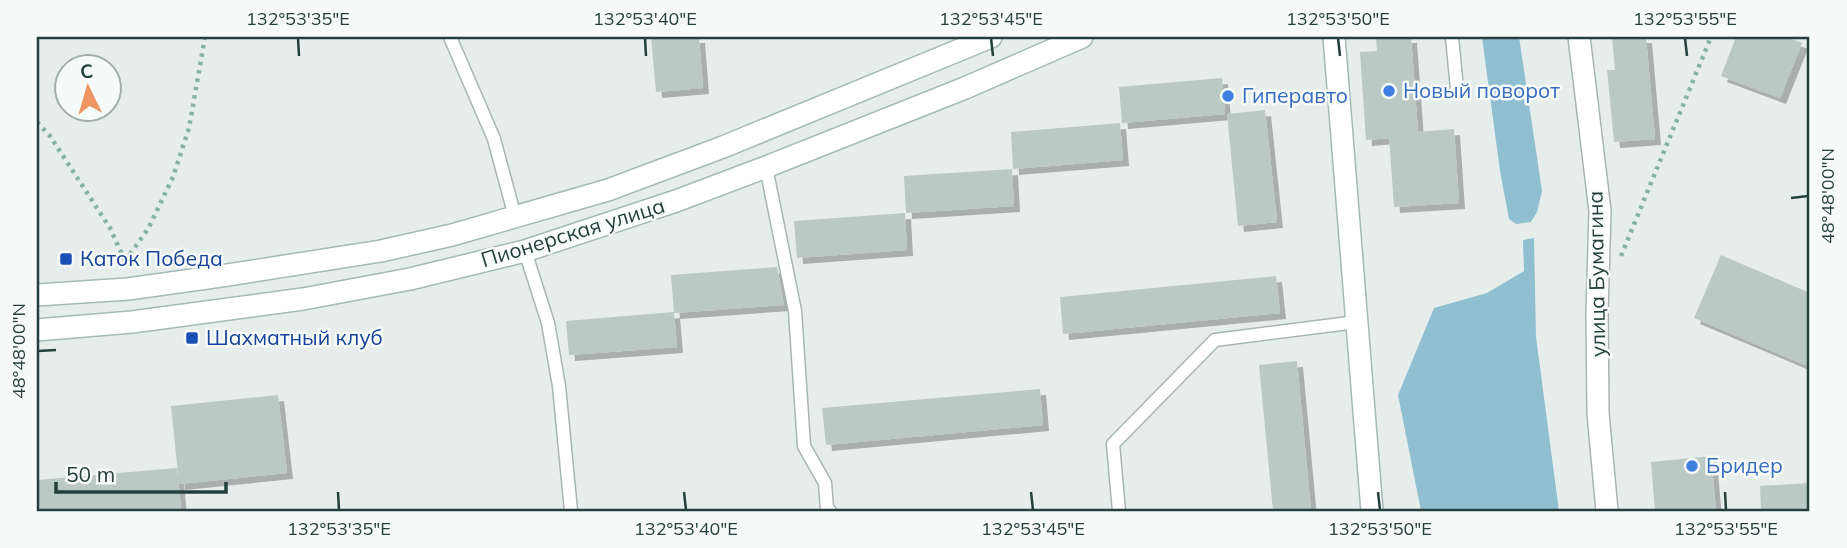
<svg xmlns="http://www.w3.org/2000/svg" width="1847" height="548" font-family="Mulish,sans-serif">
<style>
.water{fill:#90bfd1}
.building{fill:#bbc9c5;filter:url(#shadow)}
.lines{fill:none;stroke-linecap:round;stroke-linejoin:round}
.lane-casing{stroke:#a8b6b3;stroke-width:15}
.street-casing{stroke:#a8b6b3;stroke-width:24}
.secondary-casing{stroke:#a4bab5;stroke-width:24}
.path{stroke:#87b1a9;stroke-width:4.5;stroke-dasharray:3.5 5;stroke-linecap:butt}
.lane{stroke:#fff;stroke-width:12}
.street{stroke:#fff;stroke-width:21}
.secondary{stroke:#fff;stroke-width:21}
.ticks{fill:none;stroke:#25403c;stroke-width:2.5}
.shop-dot{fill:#3f7fe0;stroke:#f6faf9;stroke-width:2.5}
.transit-dot{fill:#1a4fb4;stroke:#f6faf9;stroke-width:2.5}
.labels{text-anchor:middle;stroke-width:5;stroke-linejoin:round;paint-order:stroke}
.shop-label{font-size:21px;fill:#366cbe;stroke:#f6faf9;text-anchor:start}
.street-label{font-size:21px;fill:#25403c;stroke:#f6faf9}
.transit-label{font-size:21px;fill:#164399;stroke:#f6faf9;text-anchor:start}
.neatline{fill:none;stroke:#25403c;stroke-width:2.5}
.ticks-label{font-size:18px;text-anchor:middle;fill:#25403c}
</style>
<defs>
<filter id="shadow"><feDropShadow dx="6" dy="6" stdDeviation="0" flood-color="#0004"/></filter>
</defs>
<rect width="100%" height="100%" fill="#e6eeeb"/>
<g class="water">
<path d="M1482,37H1519L1542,191L1537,212L1531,222L1516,224L1509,219L1500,171Z"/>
<path d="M1534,238L1536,337L1559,511H1421L1398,395L1434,308L1487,293L1524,271L1523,240Z"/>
</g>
<g class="building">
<path d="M651,37H699L703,88L656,92Z"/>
<path d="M1376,37H1411L1418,132L1454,129L1459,203L1394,207L1389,138L1366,140L1360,52L1377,51Z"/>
<path d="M1612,37H1646L1655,139L1614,142L1607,70H1615Z"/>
<path d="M1736,37H1786L1802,43L1780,98L1721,76Z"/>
<path d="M1222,78L1225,114L1122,123L1119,87Z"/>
<path d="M1265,110L1277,222L1238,226L1227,114Z"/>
<path d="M1120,123L1123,160L1013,169L1011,132Z"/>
<path d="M1012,169L1014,206L906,213L904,176Z"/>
<path d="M905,213L907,250L797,258L794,221Z"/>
<path d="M1721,255L1810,293V367L1694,318Z"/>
<path d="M777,267L784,305L674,313L671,275Z"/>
<path d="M1276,276L1280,313L1063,334L1060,297Z"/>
<path d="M674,312L677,347L569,355L566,321Z"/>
<path d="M1297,361L1311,511H1273L1259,365Z"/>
<path d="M1040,389L1043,425L826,445L822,408Z"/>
<path d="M278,395L287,473L179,484L171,406Z"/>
<path d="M1711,456L1716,511H1655L1651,462Z"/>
<path d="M177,468L181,509L155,511H37V480Z"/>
<path d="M1810,483V511H1761L1760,486Z"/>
</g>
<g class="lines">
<g class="lane-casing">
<g id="lane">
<path d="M450,37L494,139L515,217"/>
<path d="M1452,37L1457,89"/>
<path d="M766,167L795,311L804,446L825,483L827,509L830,511"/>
<path d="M525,251L548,323L559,386L571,511"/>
<path d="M1119,511L1113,444L1215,340L1357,322"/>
</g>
</g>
<g class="street-casing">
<path id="street" d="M1579,37L1600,211L1597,313L1598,413L1607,511"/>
</g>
<g class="secondary-casing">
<g id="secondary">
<path d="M1334,37L1372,511"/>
<path d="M37,295L128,289L221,276L381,251L452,235L608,190L723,147L991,37"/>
<path d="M37,330L132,322L303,299L410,279L525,251L676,201L766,167L965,88L1082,37"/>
</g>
</g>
<g class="path">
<path d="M37,122L50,136L110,228L125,261"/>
<path d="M1621,256L1711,37"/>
<path d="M125,261L148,229L173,177L189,128L205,37"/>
</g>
<use href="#lane" class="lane"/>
<use href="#street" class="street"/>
<use href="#secondary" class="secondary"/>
</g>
<path class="ticks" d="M298,38L299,56M645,38L646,56M991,38L993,56M1338,38L1340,56M1685,38L1687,56M1791,198L1808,196M38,351L56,350M338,492L339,510M684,492L686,510M1031,492L1033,510M1378,492L1380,510M1725,492L1726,510"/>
<g class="shop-dot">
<circle cx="1389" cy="91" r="7"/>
<circle cx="1228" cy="96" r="7"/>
<circle cx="1692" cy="466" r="7"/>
</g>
<g class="transit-dot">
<rect x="59" y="252" width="14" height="14" rx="3.5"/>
<rect x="185" y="331" width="14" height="14" rx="3.5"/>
</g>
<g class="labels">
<g class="shop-label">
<text x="1403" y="98">Новый поворот</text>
<text x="1242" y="103">Гиперавто</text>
<text x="1706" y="473">Бридер</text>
</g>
<g class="street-label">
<text transform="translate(573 233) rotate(-17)" y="7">Пионерская улица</text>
<text transform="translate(1597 274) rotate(-91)" y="7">улица Бумагина</text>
</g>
<g class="transit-label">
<text x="80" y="266">Каток Победа</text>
<text x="206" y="345">Шахматный клуб</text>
</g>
</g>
<rect width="1847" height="548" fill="none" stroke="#f6faf9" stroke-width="77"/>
<g transform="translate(88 88) rotate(355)"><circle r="33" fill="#f6faf9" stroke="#a2b0ad" stroke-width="2"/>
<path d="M0-5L12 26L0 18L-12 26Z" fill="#ee9764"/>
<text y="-10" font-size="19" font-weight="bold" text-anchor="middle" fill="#25403c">С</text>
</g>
<path d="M56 482v10h170v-10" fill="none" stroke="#25403c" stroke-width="3.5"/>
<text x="66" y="482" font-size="21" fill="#25403c" stroke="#f6faf9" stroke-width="5" paint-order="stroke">50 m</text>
<rect x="38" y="38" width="1770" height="472" class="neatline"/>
<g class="ticks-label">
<text x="298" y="25">132°53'35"E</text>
<text x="645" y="25">132°53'40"E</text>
<text x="991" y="25">132°53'45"E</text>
<text x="1338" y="25">132°53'50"E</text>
<text x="1685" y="25">132°53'55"E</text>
<text transform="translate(1828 196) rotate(-90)" y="6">48°48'00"N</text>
<text transform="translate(19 351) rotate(-90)" y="6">48°48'00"N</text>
<text x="339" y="535">132°53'35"E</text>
<text x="686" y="535">132°53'40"E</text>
<text x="1033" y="535">132°53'45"E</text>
<text x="1380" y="535">132°53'50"E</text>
<text x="1726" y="535">132°53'55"E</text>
</g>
</svg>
